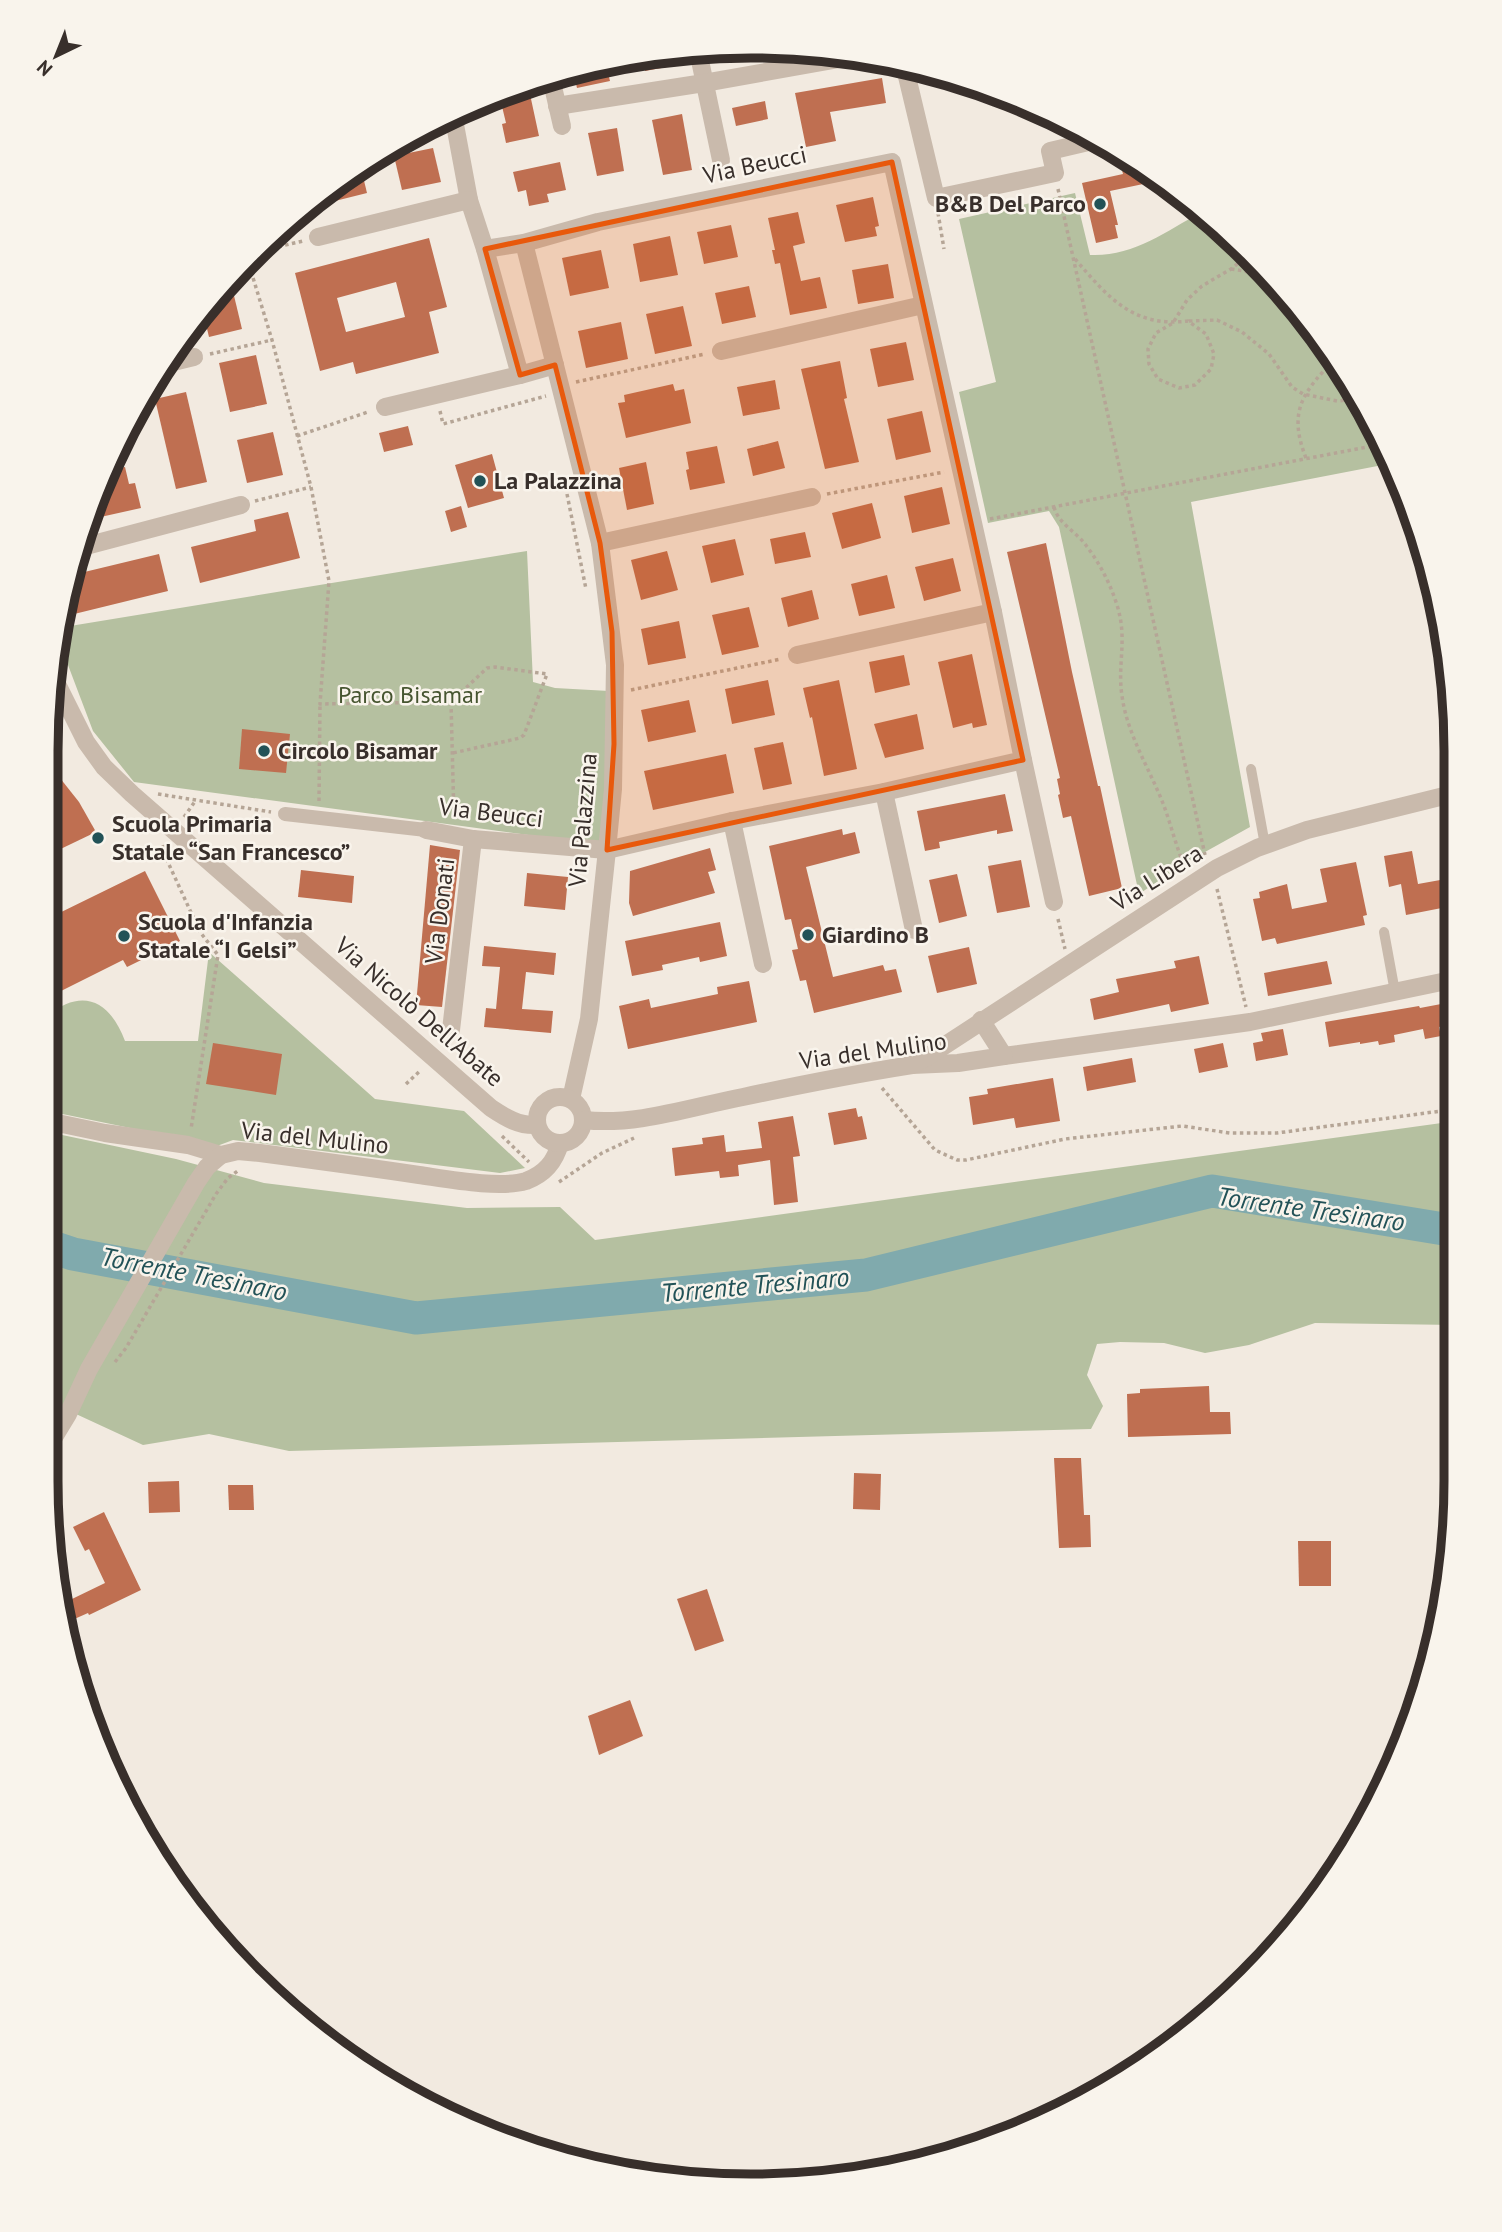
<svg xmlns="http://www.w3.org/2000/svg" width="1502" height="2232" font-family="'PT Sans',sans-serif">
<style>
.green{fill:#b5c0a0}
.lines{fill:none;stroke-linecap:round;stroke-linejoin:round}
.river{stroke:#80aaad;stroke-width:33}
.building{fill:#bf6f51;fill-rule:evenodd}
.path{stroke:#b5a596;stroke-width:3.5;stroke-dasharray:3.5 3.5;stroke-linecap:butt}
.service{stroke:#c9baac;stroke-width:10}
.pedestrian{stroke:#c9baac;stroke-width:14}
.minor{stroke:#c9baac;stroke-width:18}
.tertiary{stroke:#c9baac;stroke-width:18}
.marked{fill:#e8590c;fill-opacity:0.2;stroke:#e8590c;stroke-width:5;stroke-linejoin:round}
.poi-dot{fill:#225257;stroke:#f9f4ec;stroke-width:2.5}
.labels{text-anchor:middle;stroke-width:5;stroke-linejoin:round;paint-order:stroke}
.street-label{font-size:24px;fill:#382f2b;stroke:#f9f4ec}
.poi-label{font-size:24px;font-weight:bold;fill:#382f2b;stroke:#f9f4ec;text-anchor:start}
.park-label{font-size:24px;fill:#465530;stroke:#f9f4ec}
.water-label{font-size:26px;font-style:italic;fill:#225257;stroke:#f9f4ec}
.rim{fill:none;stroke:#382f2b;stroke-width:9}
</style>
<rect width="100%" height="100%" fill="#f2eae0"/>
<g class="green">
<path d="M1075,193L1090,255C1132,257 1166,232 1201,212L1250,252L1337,359L1393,463L1191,502L1250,827L1187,862L1139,894L1059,527L1049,511L988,523L959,392L996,382L959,219Z"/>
<path d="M527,551L533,682L555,688L609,691L603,845L134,782L93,731L57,636L58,628Z"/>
<path d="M209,952L375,1099L464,1111L525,1168L500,1173L233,1140L217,1146L48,1111V1097L58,1082L48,1073L47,1016C83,987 110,1001 125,1041H198Z"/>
<path d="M1456,1121V1325L1315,1323L1249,1345L1205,1353L1164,1343L1120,1342L1097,1344L1087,1375L1103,1406L1091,1429L289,1451L209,1434L143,1445L63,1408L50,1424L48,1132L176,1159L264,1183L467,1208L560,1207L595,1240Z"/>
</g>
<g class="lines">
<path class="river" d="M49,1246L73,1254L416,1318L866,1275L1212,1191L1456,1231"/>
</g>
<g class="building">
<path d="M687,52L689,63L645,71L643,56Z"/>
<path d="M605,61L610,81L577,88L573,71Z"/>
<path d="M882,78L886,103L830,112L836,141L806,147L795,93Z"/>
<path d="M528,85L539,136L506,143L502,124L506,123L499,94Z"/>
<path d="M765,101L768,119L736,126L732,108Z"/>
<path d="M682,114L692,170L663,175L652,120Z"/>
<path d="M617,128L624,171L597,176L588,133Z"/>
<path d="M433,148L441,182L402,190L394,156Z"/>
<path d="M1117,151L1144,165L1148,183L1110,191L1118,225H1115L1118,238L1096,243L1082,183L1123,174Z"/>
<path d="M560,162L566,190L547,194L549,202L529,206L526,190L518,192L513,172Z"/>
<path d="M360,164L367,193L331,202L328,190Z"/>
<path d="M873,197L879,226L875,227L877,236L845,242L836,205Z"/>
<path d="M798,212L805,243L793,246L801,281L820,277L827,308L790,315L780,263L775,264L772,250H775L768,218Z"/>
<path d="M731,225L738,257L704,264L697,232Z"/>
<path d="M670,236L678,275L640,282L633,244Z"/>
<path d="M429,238L447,307L429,312L439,353L356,374L353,362L320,371L295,273ZM396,282L405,317L346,332L337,298Z"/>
<path d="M601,250L609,288L570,296L562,258Z"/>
<path d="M888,264L894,298L858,304L852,270Z"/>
<path d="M230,279L242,329L209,337L203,312Z"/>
<path d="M749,286L756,317L722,324L715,293Z"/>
<path d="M683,306L692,346L655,354L646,314Z"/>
<path d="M621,322L628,359L586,368L578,331Z"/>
<path d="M906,342L914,380L878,387L870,349Z"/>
<path d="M256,355L267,404L230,412L219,363Z"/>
<path d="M840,361L847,398L844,399L859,462L825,469L801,369Z"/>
<path d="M775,380L780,409L743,416L737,387Z"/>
<path d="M673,384L675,391L684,389L691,423L626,438L618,403L625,402L624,395Z"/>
<path d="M186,392L207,482L176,489L155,399Z"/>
<path d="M922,411L931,452L896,460L887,419Z"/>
<path d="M408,426L413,445L384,452L379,433Z"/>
<path d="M273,432L283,475L247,483L237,440Z"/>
<path d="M778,441L785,468L753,476L747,449Z"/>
<path d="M717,446L725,483L690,490L686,470L689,469L686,452Z"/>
<path d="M492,454L504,498L468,508L455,465Z"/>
<path d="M646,462L654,504L627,510L619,468Z"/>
<path d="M125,467L129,484L135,483L141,508L96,518L94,509L107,471Z"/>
<path d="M942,487L950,524L912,533L904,496Z"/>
<path d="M872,503L881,538L842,549L832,513Z"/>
<path d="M461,506L467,527L451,532L445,511Z"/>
<path d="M288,512L300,558L200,583L191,547L256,531L254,520Z"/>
<path d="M805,532L811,557L775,564L770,539Z"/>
<path d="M735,539L744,575L711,583L702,546Z"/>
<path d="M1046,543L1072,672L1098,786H1100L1122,888L1089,896L1071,816L1063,818L1058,795L1060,794L1057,779L1060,778L1007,552Z"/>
<path d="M667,551L678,590L641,600L631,560Z"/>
<path d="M159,554L168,591L66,616L63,603L72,575Z"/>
<path d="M953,558L961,591L924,601L915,567Z"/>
<path d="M887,575L895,608L859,616L851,584Z"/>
<path d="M812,590L819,619L788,627L781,598Z"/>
<path d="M749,607L759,647L722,655L712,615Z"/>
<path d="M679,621L686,658L648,665L641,629Z"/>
<path d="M972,654L987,725L973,728L972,723L953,728L938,662Z"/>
<path d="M904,655L910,685L875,693L869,662Z"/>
<path d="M768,680L775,715L732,724L725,689Z"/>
<path d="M839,680L857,769L824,776L812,717L810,718L803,688Z"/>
<path d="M689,700L696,732L648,742L641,710Z"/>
<path d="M917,714L924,749L885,758L874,724Z"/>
<path d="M242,729L290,734L286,773L239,769Z"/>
<path d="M783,742L792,784L763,790L754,748Z"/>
<path d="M726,754L734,793L653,810L644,771Z"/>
<path d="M56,773L79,802L96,832L46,856V781Z"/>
<path d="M1005,794L1013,831L997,834V830L939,842L940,848L925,851L917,811Z"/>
<path d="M842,829L843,835L855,832L860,853L806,867L833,977L883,965L885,971L896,969L902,992L814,1013L806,980L800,981L792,950L798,949L791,919L785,920L769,846Z"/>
<path d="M430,845L460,850L442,1007L416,1005Z"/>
<path d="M710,848L716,870L708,872L715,893L633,916L629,903L630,871Z"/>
<path d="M1412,851L1418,884L1457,877V905L1406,915L1401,884L1389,887L1384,856Z"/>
<path d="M1021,860L1030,907L997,913L988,866Z"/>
<path d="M1356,862L1367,915L1363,916L1365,925L1277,944L1275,938L1262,941L1253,899L1260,898L1259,892L1287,884L1292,909L1327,902L1320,869Z"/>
<path d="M301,870L354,876L352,903L298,897Z"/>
<path d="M145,871L180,941L127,967L123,960L47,998V919Z"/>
<path d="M527,873L568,877L565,910L524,906Z"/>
<path d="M957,874L967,916L939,923L929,880Z"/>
<path d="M720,922L727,956L700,962L699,957L662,965L663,970L632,976L625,941Z"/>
<path d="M484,946L556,953L554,975L526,972L522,1009L553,1011L551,1033L484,1027L486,1008L496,1009L500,967L482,966Z"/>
<path d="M969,947L977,984L937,993L928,956Z"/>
<path d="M1199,956L1209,1004L1171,1012L1169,1004L1094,1020L1090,999L1119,992L1116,979L1176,968L1174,961Z"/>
<path d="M1327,961L1332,984L1268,996L1264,973Z"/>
<path d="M749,981L757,1022L628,1049L619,1006L649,999L651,1008L718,994L717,987Z"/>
<path d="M1457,1001V1023L1439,1027L1441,1036L1425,1039L1423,1029L1394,1035L1395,1042L1379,1045L1378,1041L1360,1044V1042L1329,1047L1325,1022L1419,1006L1420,1008Z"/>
<path d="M1283,1029L1288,1055L1256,1061L1253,1043L1263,1041L1261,1033Z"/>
<path d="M213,1043L282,1054L276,1095L206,1084Z"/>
<path d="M1223,1043L1228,1067L1199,1073L1194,1049Z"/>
<path d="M1132,1058L1136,1082L1087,1091L1083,1067Z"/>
<path d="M1053,1078L1060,1121L1016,1128L1014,1118L973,1125L969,1097L988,1094L987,1089Z"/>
<path d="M856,1108L858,1117L862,1116L867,1139L834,1145L828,1113Z"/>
<path d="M793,1116L800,1156L793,1157L798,1202L774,1205L770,1160L738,1165L739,1176L720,1178L719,1171L675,1176L672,1148L703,1144L702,1138L724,1135L726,1152L762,1148L758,1122Z"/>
<path d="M1209,1386L1210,1412H1230L1231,1434L1128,1437L1127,1394L1140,1393V1389Z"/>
<path d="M1054,1458H1081L1084,1515H1090L1091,1547L1059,1548Z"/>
<path d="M854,1473L881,1474L880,1510L853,1509Z"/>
<path d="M179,1481L180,1512L149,1513L148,1482Z"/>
<path d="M228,1485H253L254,1510H229Z"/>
<path d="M104,1512L141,1590L89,1615L88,1613L63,1624L52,1565L56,1564L72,1599L105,1583L89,1549L85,1551L73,1527Z"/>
<path d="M1298,1541H1331V1586H1299Z"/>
<path d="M707,1589L724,1641L695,1651L677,1599Z"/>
<path d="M630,1700L643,1736L599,1755L588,1716Z"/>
</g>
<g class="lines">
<g class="path">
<path d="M1058,189L1205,855"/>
<path d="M938,213L944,249"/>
<path d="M251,253L303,241"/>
<path d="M247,258L272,340L311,487L329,581L320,704L451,702L454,819"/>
<path d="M1075,259C1108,297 1133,328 1188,321L1206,334L1214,354L1211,369L1195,385L1179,388L1158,379L1149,364L1148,349L1156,333L1173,323L1187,300L1202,286L1231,269L1251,253"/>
<path d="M1231,269L1269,275"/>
<path d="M1189,321L1217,320L1242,332L1269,354L1292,387L1303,394L1337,401L1359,399"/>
<path d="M210,354L272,340"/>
<path d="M576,382L705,354"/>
<path d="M440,411L443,424L546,396"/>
<path d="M297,436L368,412"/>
<path d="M1306,458C1287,410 1304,391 1336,358"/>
<path d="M567,494L586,589"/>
<path d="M827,494L944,472"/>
<path d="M255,501L311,487"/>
<path d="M1054,507C1058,523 1075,531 1085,544C1099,562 1110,583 1117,605C1128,640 1117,663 1122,696C1127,732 1146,763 1160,796C1170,819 1175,845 1185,867"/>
<path d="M990,519L1383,444"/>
<path d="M631,690L781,659"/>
<path d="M451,702L487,668L495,667L547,674L524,735L520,738L453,753"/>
<path d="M158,794L271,812"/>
<path d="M319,801L320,704"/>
<path d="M184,817L196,800"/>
<path d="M163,845L166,858L200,932L218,955L191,1129"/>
<path d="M1217,889L1246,1007"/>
<path d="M1058,919L1065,949"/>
<path d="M406,1084L421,1070"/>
<path d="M882,1088L935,1150L957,1160H966L1065,1139L1182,1126L1230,1133H1277L1456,1109"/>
<path d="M502,1136L529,1162"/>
<path d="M559,1182L602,1153L634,1138"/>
<path d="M115,1362L126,1348L216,1194L228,1178L239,1170"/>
<path d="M50,1388L62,1391"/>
</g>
<g class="service">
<path d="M1251,769L1265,845"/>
<path d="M1384,932L1395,992"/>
</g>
<path class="pedestrian" d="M285,814L426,830"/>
<g class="minor">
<path d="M698,51L721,160"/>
<path d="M904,64L936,198L1055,173L1050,151L1097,140"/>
<path d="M551,78L562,126"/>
<path d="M557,106L704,83L856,56"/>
<path d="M453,114L469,200L485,249L520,375L555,365"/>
<path d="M318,237L469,200"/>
<path d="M524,243L600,543L615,665L613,789L607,850L589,1019L571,1099"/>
<path d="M721,351L923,305"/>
<path d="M161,365L194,357"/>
<path d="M385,407L520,375"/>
<path d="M600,543L812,497"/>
<path d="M82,547L241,505"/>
<path d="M797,655L993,612"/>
<path d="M1023,760L1054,902"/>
<path d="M884,792L914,930"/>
<path d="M732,821L763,964"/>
<path d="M426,830L473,839L607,850L732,821L884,792L1023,760L993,612L892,162L598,222L524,243L485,249"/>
<path d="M451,1030L473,839"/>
<path d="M1004,1056L1250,1022L1456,979"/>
<path d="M912,1065L958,1063L1004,1056L981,1020"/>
<path d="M48,1121L105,1133L188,1145L221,1155L238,1151L260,1153C313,1160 366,1167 419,1175C447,1179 500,1189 526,1181C545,1174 555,1162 560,1143"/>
<path d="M51,1442L68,1414L89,1369L196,1183L207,1167L221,1155"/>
</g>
<g class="tertiary">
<path d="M53,676L86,742L104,767L132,794L491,1108C506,1118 519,1126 537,1125"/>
<circle cx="560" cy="1120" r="23"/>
<path d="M584,1120C636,1126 691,1107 743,1097C799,1085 855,1074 912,1065L927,1057L1217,868L1257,848L1307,830L1456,793"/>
</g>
</g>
<path class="marked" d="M892,162L1023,760L607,850L614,744L612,632L600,543L555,365L520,375L485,249Z"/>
<g class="poi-dot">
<circle cx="1100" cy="204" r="7"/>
<circle cx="480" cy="481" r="7"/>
<circle cx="264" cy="751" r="7"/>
<circle cx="98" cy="838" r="7"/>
<circle cx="808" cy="935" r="7"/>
<circle cx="124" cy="936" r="7"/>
</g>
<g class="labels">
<g class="street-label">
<text transform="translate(755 165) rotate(-12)" y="8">Via Beucci</text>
<text transform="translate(491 813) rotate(7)" y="8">Via Beucci</text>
<text transform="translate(583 820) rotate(-85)" y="8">Via Palazzina</text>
<text transform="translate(1157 878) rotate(-32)" y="8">Via Libera</text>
<text transform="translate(440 911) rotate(-83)" y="8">Via Donati</text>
<text transform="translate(419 1012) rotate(41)" y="8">Via Nicolò Dell'Abate</text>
<text transform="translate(873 1051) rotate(-8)" y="8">Via del Mulino</text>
<text transform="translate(315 1138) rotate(6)" y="8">Via del Mulino</text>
</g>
<g class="poi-label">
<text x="1086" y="212" text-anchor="end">B&amp;B Del Parco</text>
<text x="494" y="489">La Palazzina</text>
<text x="278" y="759">Circolo Bisamar</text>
<text x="112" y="832">Scuola Primaria<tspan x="112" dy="28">Statale “San Francesco”</tspan></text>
<text x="138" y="930">Scuola d'Infanzia<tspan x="138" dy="28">Statale “I Gelsi”</tspan></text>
<text x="822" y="943">Giardino B</text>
</g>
<g class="park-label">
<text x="410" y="703">Parco Bisamar</text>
</g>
<g class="water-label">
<text transform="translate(1311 1209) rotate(8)" y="9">Torrente Tresinaro</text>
<text transform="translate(194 1274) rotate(11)" y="9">Torrente Tresinaro</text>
<text transform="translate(755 1285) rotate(-5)" y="9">Torrente Tresinaro</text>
</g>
</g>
<path d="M0 0H1502V2232H0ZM751 58H751A693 693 0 0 1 1444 751V1481A693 693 0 0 1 751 2174H751A693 693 0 0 1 58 1481V751A693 693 0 0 1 751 58Z" fill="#f9f4ec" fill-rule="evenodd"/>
<path class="rim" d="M751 58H751A693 693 0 0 1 1444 751V1481A693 693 0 0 1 751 2174H751A693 693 0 0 1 58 1481V751A693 693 0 0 1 751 58Z"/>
<g transform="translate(56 56) rotate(223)" stroke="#f9f4ec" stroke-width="5" paint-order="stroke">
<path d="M0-5L12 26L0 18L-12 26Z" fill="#382f2b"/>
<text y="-10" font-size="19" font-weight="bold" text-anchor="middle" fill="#382f2b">N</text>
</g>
</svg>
